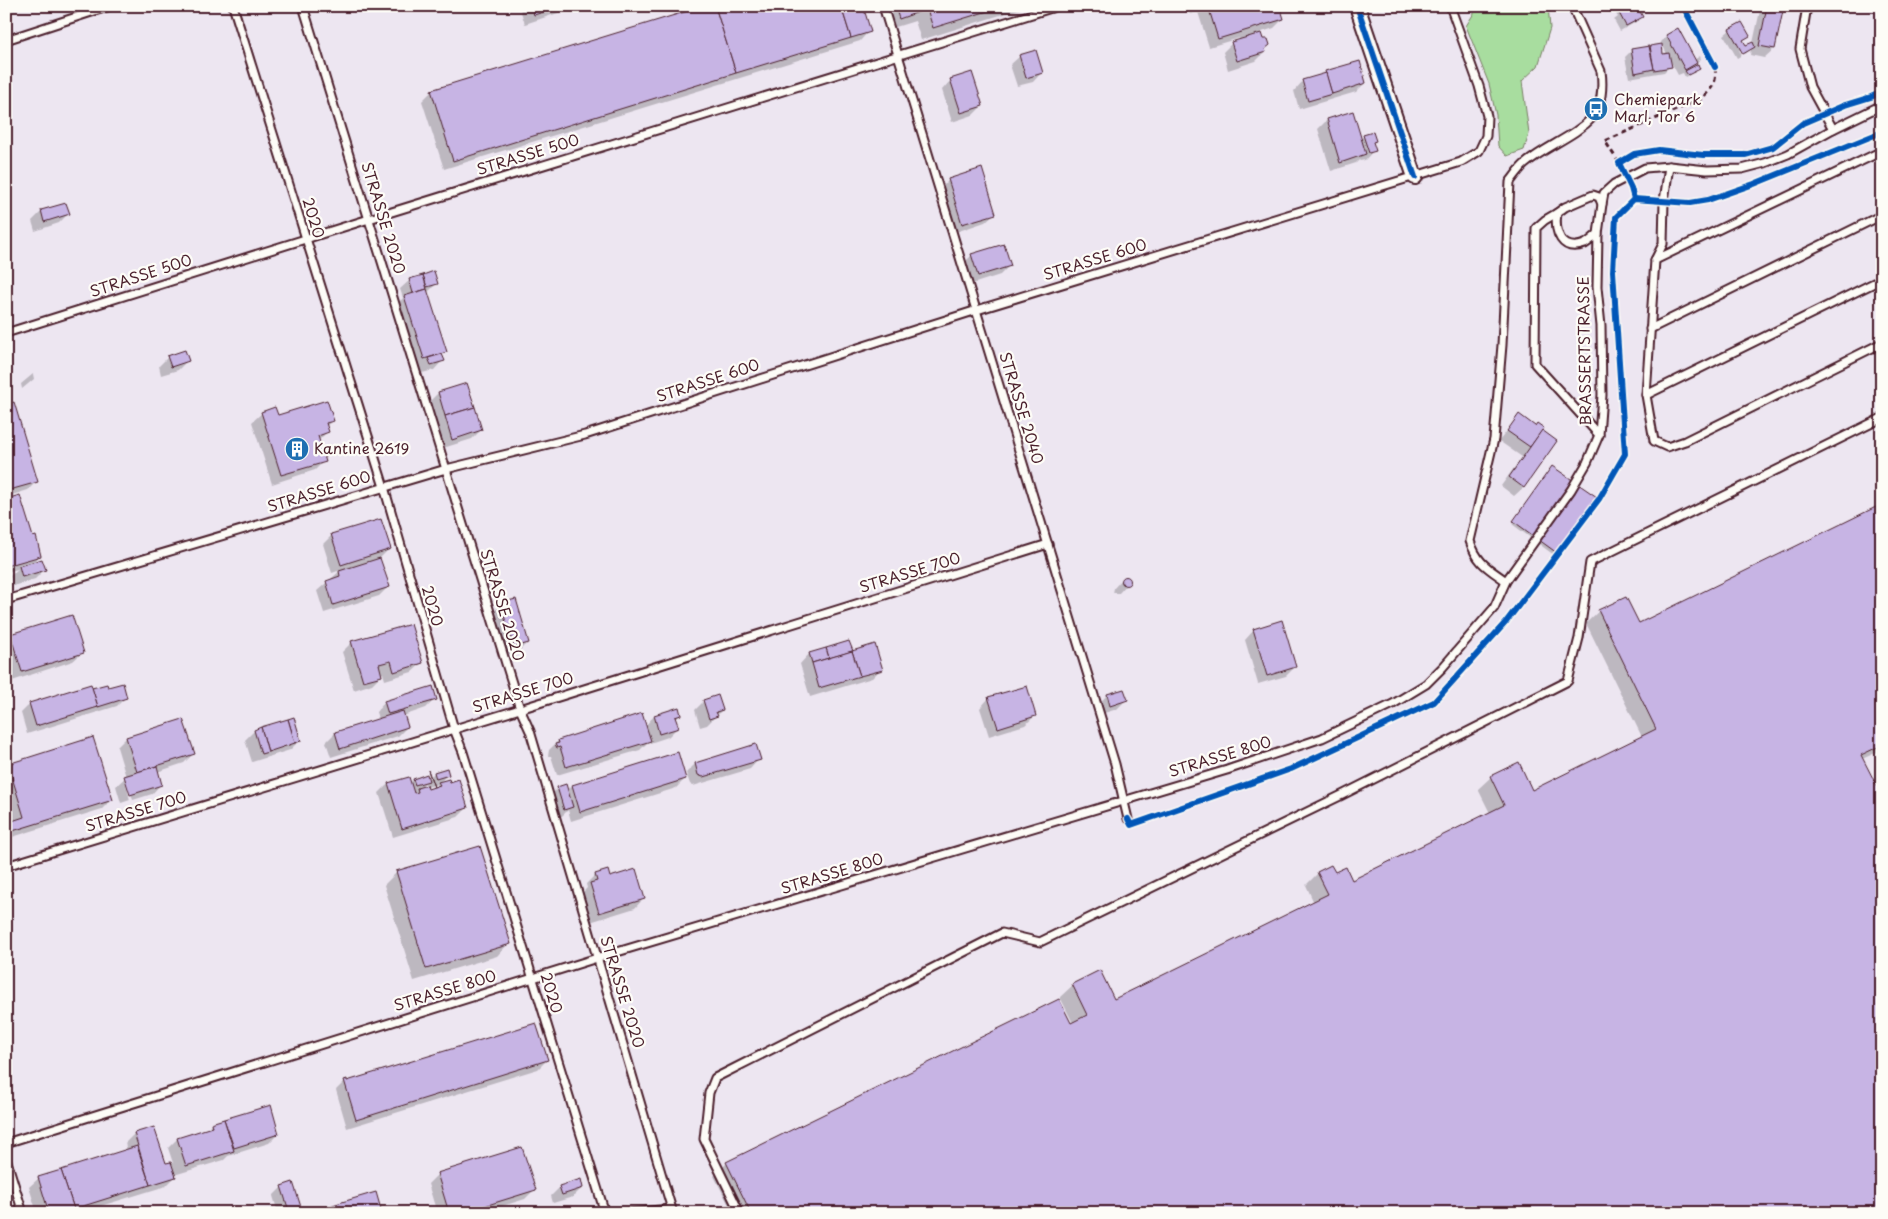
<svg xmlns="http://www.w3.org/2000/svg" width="1888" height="1219" font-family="'Playpen Sans',sans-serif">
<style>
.built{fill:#ede6f1}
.green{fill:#a8dd9f;stroke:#797e65}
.shadow{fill:#0003;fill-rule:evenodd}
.building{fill:#c7b4e4;stroke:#4a1f2b}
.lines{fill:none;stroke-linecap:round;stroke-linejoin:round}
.service-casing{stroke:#4a1f2b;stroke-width:11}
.minor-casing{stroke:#4a1f2b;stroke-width:18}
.path{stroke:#4a1f2b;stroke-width:3;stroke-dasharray:5 4;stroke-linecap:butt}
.service{stroke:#fdfcf7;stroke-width:7}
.minor{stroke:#fdfcf7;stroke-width:14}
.cycleway-casing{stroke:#fdfcf7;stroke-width:9}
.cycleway{stroke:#0057b8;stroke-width:6}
.labels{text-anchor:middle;stroke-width:4.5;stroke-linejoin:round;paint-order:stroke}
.poi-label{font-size:15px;fill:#4a1f2b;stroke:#fdfcf7;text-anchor:start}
.street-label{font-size:15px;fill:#4a1f2b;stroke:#fdfcf7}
</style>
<rect width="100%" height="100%" fill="#fdfcf7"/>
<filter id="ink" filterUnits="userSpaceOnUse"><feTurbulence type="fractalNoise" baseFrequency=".02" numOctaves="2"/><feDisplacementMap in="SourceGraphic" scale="10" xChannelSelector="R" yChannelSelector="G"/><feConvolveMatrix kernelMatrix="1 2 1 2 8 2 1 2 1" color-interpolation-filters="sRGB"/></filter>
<g filter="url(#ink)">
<rect class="built" x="6" y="6" width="1876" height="1207"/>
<path class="green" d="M1473,6H1548L1550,28L1538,66L1522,81L1529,134L1524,150L1507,156L1498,146L1496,115L1489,84L1466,26L1476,10Z"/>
<g class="shadow">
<path d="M519,6H579L525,24Z"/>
<path d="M879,6H1029L921,40L915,21L886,30Z"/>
<path d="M1194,6H1279L1283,19L1274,28L1259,33L1265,52L1256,61L1228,70L1223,52L1232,43L1240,41L1239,38L1209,47L1198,12L1190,14L1189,11Z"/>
<path d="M1607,6H1618L1609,11Z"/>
<path d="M1625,6H1636L1641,16L1636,22L1620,31L1614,20L1618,17L1616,14Z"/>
<path d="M1761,6H1783L1774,49L1764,58L1750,55L1751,49L1745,54L1742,50H1739L1742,55L1737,58L1724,35L1730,30L1748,36L1743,41L1746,47L1753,43Z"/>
<path d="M1678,30L1694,60L1700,56L1701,59L1689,69L1699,68L1696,71L1685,77L1683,73L1678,75L1669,58L1670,66L1664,72L1629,78L1625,57L1631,51L1661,46L1662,55L1667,54L1661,42L1667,36Z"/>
<path d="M869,31L860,41L444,169L422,101L431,92Z"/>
<path d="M1020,56L1042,72L1033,82L1017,86L1010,65Z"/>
<path d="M951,80L982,106L973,115L952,122L942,90Z"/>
<path d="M1303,81L1365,83L1356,92L1299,109L1294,91Z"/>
<path d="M1352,113L1360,140L1364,136L1375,141L1372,143L1374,150L1365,160L1360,161L1359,160L1356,163L1331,171L1318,129L1327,120Z"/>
<path d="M949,180L995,213L985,222L953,233L940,189Z"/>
<path d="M65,204L68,214L59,223L35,231L32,221L41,212Z"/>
<path d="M972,255L1009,266L1000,275L969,285L963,264Z"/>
<path d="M434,273L437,283L427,293L445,352L442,356L443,360L434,370L422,373L419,366L415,367L396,306L403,298L400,289L410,280Z"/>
<path d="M168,357L187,361L178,370L161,375L159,366Z"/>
<path d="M33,374L34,379L22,389L21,384Z"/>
<path d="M438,393L481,430L472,439L443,448L429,402Z"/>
<path d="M6,406L37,481L28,490L6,497Z"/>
<path d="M262,413L277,417L332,420L326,427L327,432L318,441L324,461L315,470L272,484L252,422Z"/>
<path d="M1519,416L1534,427L1537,425L1524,487L1514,496L1501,486L1522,457L1499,441Z"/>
<path d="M1550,470L1556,552L1554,555L1512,524Z"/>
<path d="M6,501L32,539L40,555L32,563L44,570L35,579L13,586L10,576L18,569L6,572Z"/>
<path d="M1882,505V750L1862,759L1882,1213H733L714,1176L727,1163L1073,1023L1060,997L1073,985L1113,1001L1314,903L1306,885L1318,873L1334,874L1352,881L1490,813L1478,789L1491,777L1532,792L1642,737L1586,623L1599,611L1638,625Z"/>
<path d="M332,535L389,549L379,559L388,587L379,596L324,613L317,591L341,570L332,573L323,544Z"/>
<path d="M1123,578L1129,579L1128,583L1119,593H1113L1114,588Z"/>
<path d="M501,604L528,642L519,651L505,655L492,614Z"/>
<path d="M410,625L422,663L412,672L385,680L383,673L372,684L354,690L342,652L351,643Z"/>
<path d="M1254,630L1295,667L1286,676L1258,684L1245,640Z"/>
<path d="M11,635L83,652L73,661L12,681L6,660V640Z"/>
<path d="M849,642L852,653L881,669L872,678L810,697L800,664L809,654Z"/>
<path d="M107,689L126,697L117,706L27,734L21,713L30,704L91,690Z"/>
<path d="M1107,695L1126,700L1117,709L1101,714L1098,705Z"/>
<path d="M989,698L1035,716L1025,725L989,736L980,708Z"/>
<path d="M435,699L426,708L403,716L407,727L398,736L331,757L326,742L335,733L378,719L376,712L385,702Z"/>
<path d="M704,701L722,710L707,725L700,727L695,710Z"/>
<path d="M678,709L680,715L675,720L677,728L668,737L650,743V740L640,750L557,775L551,756H548L549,750L558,741L642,715L645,726L654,716Z"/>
<path d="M293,719L299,741L290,750L252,762L245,740L254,731Z"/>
<path d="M126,738L193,754L184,763L157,772L161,784L152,794L133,800L127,781H125L130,800L121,803L116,786L126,777L117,747Z"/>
<path d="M677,754L685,779L676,788L571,821L568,810L562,816L555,818L549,797L558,788L567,791L572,786Z"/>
<path d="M759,759L750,769L693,786L690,784L686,773L695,764Z"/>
<path d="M8,765L111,800L102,809L6,839V824L14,822L6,797V767Z"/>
<path d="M446,770L447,775L439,783L467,808L458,817L393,837L379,793L388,784L408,778L410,783L413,780H427L434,773ZM425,783L426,787L419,789ZM438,784L434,788L428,790L427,787Z"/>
<path d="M397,872L509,943L497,956L414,981L384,885Z"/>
<path d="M595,875L609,879L644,898L635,908L590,922L581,894L587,888L586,884Z"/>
<path d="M547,1060L538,1069L347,1128L336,1090L345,1081L346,1083Z"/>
<path d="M270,1107L278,1134L269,1143L228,1156L224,1160L174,1175L175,1177L166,1186L78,1213H37L29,1187L39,1178L127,1151L125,1143L134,1134L153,1128L165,1165L173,1163L168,1148L177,1139L206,1130L211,1124Z"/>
<path d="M438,1174L534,1190L525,1199L480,1213H437L428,1184Z"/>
<path d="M282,1187L299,1207L294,1213H278L273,1196Z"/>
<path d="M560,1187L582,1188L573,1197L553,1203L551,1196Z"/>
</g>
<g class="building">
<path d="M531,6H562L534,15Z"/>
<path d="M704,6H715L736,73L453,161L431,90Z"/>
<path d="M715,6H841L851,38L736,73Z"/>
<path d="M841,6H863L871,32L851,38Z"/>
<path d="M895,6H1004L933,28L927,9L899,19Z"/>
<path d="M1208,6H1280L1284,19L1218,39Z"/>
<path d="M1637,6L1643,17L1626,26L1619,13L1623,11L1621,7Z"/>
<path d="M1767,6H1784L1775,49L1759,46Z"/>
<path d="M1742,22L1750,36L1743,40L1746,45L1753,42L1755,47L1743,54L1729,29Z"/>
<path d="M1678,28L1697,63L1685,70L1666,35Z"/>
<path d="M1261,33L1263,39H1268L1270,45L1265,49L1266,52L1237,61L1231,42Z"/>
<path d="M1662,44L1663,54L1669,53L1672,67L1654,70L1650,46Z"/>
<path d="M1649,46L1654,69L1635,73L1631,49Z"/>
<path d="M1036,50L1043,73L1026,78L1019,55Z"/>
<path d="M1360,61L1366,83L1332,94L1325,71Z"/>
<path d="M1698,64L1700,69L1688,75L1685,71Z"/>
<path d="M972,72L983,106L961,113L950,79Z"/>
<path d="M1326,73L1332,94L1308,101L1302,80Z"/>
<path d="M1353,111L1366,154L1340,163L1327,119Z"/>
<path d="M1373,132L1376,141L1373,142L1376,151L1369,153L1363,135Z"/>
<path d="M982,168L996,214L962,224L948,179Z"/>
<path d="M66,203L70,214L44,222L41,210Z"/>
<path d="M1004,244L1011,266L978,276L971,254Z"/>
<path d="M434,271L438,284L427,287L423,275Z"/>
<path d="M423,275L427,289L413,293L409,279Z"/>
<path d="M427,289L447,352L424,359L404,296Z"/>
<path d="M185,350L189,361L171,367L167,356Z"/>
<path d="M442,354L445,361L431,365L428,358Z"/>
<path d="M467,383L475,407L445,416L438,392Z"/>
<path d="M327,400L334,421L326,423L329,432L318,436L326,462L281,475L261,412L275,407L278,415Z"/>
<path d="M14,402L38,482L6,491V405Z"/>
<path d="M475,407L482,430L452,440L445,416Z"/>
<path d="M1519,414L1535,426L1537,423L1544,428L1530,447L1507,431Z"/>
<path d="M1542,430L1557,441L1524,488L1509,477Z"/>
<path d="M1552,466L1597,497L1557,553L1513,521Z"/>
<path d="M20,495L33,537L36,536L41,556L6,566V499Z"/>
<path d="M1882,504V745L1861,755L1882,796V1213H751L726,1162L1059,999L1071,1023L1087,1015L1072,984L1100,970L1114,999L1328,894L1317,872L1331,865L1335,872L1346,867L1352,880L1504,805L1490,776L1519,762L1532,790L1656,729L1598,610L1626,597L1639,623Z"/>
<path d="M381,519L391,549L341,565L331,534Z"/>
<path d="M380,558L390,587L333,605L326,581L340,576L339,571Z"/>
<path d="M42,559L46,570L22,577L19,566Z"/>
<circle cx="1126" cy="581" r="4.5"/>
<path d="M516,599L529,643L514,647L500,603Z"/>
<path d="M72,615L84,653L22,672L10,634Z"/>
<path d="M1282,620L1296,667L1267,676L1253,629Z"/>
<path d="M411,624L423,663L394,672L391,661L379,664L382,676L363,681L351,641Z"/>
<path d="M849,641L853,651L829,658L826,648Z"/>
<path d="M875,644L883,670L860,676L852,651Z"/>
<path d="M826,648L829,658L812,663L809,653Z"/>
<path d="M852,651L860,676L819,688L812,663Z"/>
<path d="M123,683L127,698L98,707L92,688L107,684L108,687Z"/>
<path d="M91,684L98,707L36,726L29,703Z"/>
<path d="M433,686L437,700L388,714L384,701Z"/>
<path d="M1027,686L1036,716L998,728L988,697Z"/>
<path d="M1124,689L1128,700L1110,706L1107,694Z"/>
<path d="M718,695L723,710L716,712L718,716L709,719L703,700Z"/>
<path d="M679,707L681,715L675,717L679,728L659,734L654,715Z"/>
<path d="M403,711L408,727L340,749L335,732Z"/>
<path d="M642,713L651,741L566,767L560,747L557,748L555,744L559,743L558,740Z"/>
<path d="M294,717L301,741L295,743L288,719Z"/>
<path d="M183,719L195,754L137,772L126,737Z"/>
<path d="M288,719L295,743L268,752L261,727Z"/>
<path d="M261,727L268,752L261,754L254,730Z"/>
<path d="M93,737L113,800L6,833V823L24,817L8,764Z"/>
<path d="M756,744L761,760L703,777L698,775L695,763Z"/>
<path d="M678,752L686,779L580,812L572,785Z"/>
<path d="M157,766L162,785L130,795L124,776Z"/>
<path d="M447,768L449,775L436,779L434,772Z"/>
<path d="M428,770L434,787L440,785L438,782L449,779L450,782L459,779L468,808L402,829L388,783L409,777L414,793L418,792L417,788L427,785L428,789L434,787Z"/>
<path d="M427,774L429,781L415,785L413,779Z"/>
<path d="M566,784L573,807L564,810L557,787Z"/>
<path d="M480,846L511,944L426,969L396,871Z"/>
<path d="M636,869L645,899L599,913L590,883L597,881L595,874L608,870L610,877Z"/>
<path d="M536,1023L548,1060L356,1120L344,1080L347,1079V1081Z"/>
<path d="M271,1105L279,1134L234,1148L224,1119Z"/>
<path d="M224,1119L234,1151L186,1166L177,1138L212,1127L211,1123Z"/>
<path d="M154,1127L166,1163L171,1162L176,1177L150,1185L134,1133Z"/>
<path d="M137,1146L150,1185L74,1209L61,1170Z"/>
<path d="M522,1147L536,1190L462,1213H449L437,1173Z"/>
<path d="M61,1170L74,1209L60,1213H49L38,1177Z"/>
<path d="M581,1179L583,1188L562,1195L559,1186Z"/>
<path d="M293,1182L301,1207L289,1211L281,1186Z"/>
<path d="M376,1192L382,1213H308L342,1202Z"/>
</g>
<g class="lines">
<g class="service-casing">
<g id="service">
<path d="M233,6L384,487L454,729L463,752L605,1213"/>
<path d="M303,6L520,709L530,731L673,1213"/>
<path d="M883,6L1115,764L1128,819"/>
<path d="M1807,6L1800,49L1810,87L1833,129"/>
<path d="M6,40L110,6"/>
<path d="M1669,166L1664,201L1663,244L1655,260L1882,151"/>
<path d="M1593,195L1599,197L1602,204L1598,234C1594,237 1589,242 1585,244C1561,253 1554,232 1557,213L1565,207Z"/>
<path d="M1602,204L1604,193L1614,184L1645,168L1669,166L1707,170L1742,169L1765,163L1788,154L1833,129L1882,105"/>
<path d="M1557,213L1545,220L1536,228L1535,364L1599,435"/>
<path d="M1655,260L1646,395L1654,441L1667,447L1685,441L1882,343"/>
<path d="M1650,329L1882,215"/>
<path d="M6,333L369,219L1058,6"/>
<path d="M1646,395L1882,279"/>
<path d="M1506,581C1488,568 1477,563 1470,541L1494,439L1502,345L1510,182C1515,176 1519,169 1525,164C1546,146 1574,137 1593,117C1602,106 1603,85 1601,71L1572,6"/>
<path d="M6,600L446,469L585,435L977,310L1461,162L1479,151L1486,136L1487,116L1479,86L1450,6"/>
<path d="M6,866L520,709L1048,544"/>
<path d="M6,1143L597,958L1227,770L1322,738L1393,704L1426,684L1443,667L1494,608L1506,581L1571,490L1587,463L1599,435L1602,395L1601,326L1597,287L1598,234"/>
<path d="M6,1158L23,1213"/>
<path d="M628,1213L671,1209"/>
<path d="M740,1213L704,1139L709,1093L715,1078L1002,933L1040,942L1342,795L1568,681L1579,638L1590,562L1882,418"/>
</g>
</g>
<g class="minor-casing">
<path id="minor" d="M1357,6L1415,177"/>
</g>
<path class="path" d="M1619,163L1605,141L1701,99C1713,87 1717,84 1715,67"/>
<use href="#service" class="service"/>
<use href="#minor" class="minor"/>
<g class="cycleway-casing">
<g id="cycleway">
<path d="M1357,6L1415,177"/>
<path d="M1683,6L1715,67"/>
<path d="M1634,199L1631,188L1619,163L1634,154L1659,150L1703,155H1745L1773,147L1803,123L1845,105L1871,97L1882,92"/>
<path d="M1128,819L1131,825L1291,769L1434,702L1506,622L1599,499L1625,454L1613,271L1616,217L1634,199L1690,203L1708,200L1754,184L1882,132"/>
</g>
</g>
<use href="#cycleway" class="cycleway"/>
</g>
</g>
<defs>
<g id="bus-disc" transform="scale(1.25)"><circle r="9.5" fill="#1f6fb2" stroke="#fdfcf7"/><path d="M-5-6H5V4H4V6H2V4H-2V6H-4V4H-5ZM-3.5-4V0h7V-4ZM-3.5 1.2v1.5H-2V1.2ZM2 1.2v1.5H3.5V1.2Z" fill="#fff"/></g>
<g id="building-disc" transform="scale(1.25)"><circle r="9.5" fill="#1f6fb2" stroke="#fdfcf7"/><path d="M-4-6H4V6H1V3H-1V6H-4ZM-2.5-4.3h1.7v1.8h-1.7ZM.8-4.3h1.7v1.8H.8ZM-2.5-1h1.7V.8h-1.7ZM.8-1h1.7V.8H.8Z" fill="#fff"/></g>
</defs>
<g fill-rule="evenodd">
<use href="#bus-disc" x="1596" y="109"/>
<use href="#building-disc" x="297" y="449"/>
</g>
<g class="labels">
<g class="poi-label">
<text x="1614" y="105">Chemiepark<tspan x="1614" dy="17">Marl, Tor 6</tspan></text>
<text x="314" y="454">Kantine 2619</text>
</g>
<g class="street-label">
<text transform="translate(528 155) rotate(-17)" y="5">STRASSE 500</text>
<text transform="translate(313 218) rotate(73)" y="5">2020</text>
<text transform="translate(383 218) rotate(73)" y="5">STRASSE 2020</text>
<text transform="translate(1095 260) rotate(-17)" y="5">STRASSE 600</text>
<text transform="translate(141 276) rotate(-18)" y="5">STRASSE 500</text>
<text transform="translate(1585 351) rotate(-91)" y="5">BRASSERTSTRASSE</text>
<text transform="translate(708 381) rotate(-18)" y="5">STRASSE 600</text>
<text transform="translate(1021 408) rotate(73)" y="5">STRASSE 2040</text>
<text transform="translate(319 492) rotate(-17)" y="5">STRASSE 600</text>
<text transform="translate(910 573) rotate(-17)" y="5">STRASSE 700</text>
<text transform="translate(502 605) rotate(73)" y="5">STRASSE 2020</text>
<text transform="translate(432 606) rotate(74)" y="5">2020</text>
<text transform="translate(523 693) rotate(-17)" y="5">STRASSE 700</text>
<text transform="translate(1220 757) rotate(-17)" y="5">STRASSE 800</text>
<text transform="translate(136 812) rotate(-17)" y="5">STRASSE 700</text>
<text transform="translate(832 874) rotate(-17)" y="5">STRASSE 800</text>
<text transform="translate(445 991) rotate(-17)" y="5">STRASSE 800</text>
<text transform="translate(622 992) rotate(73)" y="5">STRASSE 2020</text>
<text transform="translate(551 993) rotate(73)" y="5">2020</text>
</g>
</g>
<rect width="1888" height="1219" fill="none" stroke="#fdfcf7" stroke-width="25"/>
<rect x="12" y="12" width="1863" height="1194" fill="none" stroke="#4a1f2b" stroke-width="2" filter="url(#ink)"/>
</svg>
